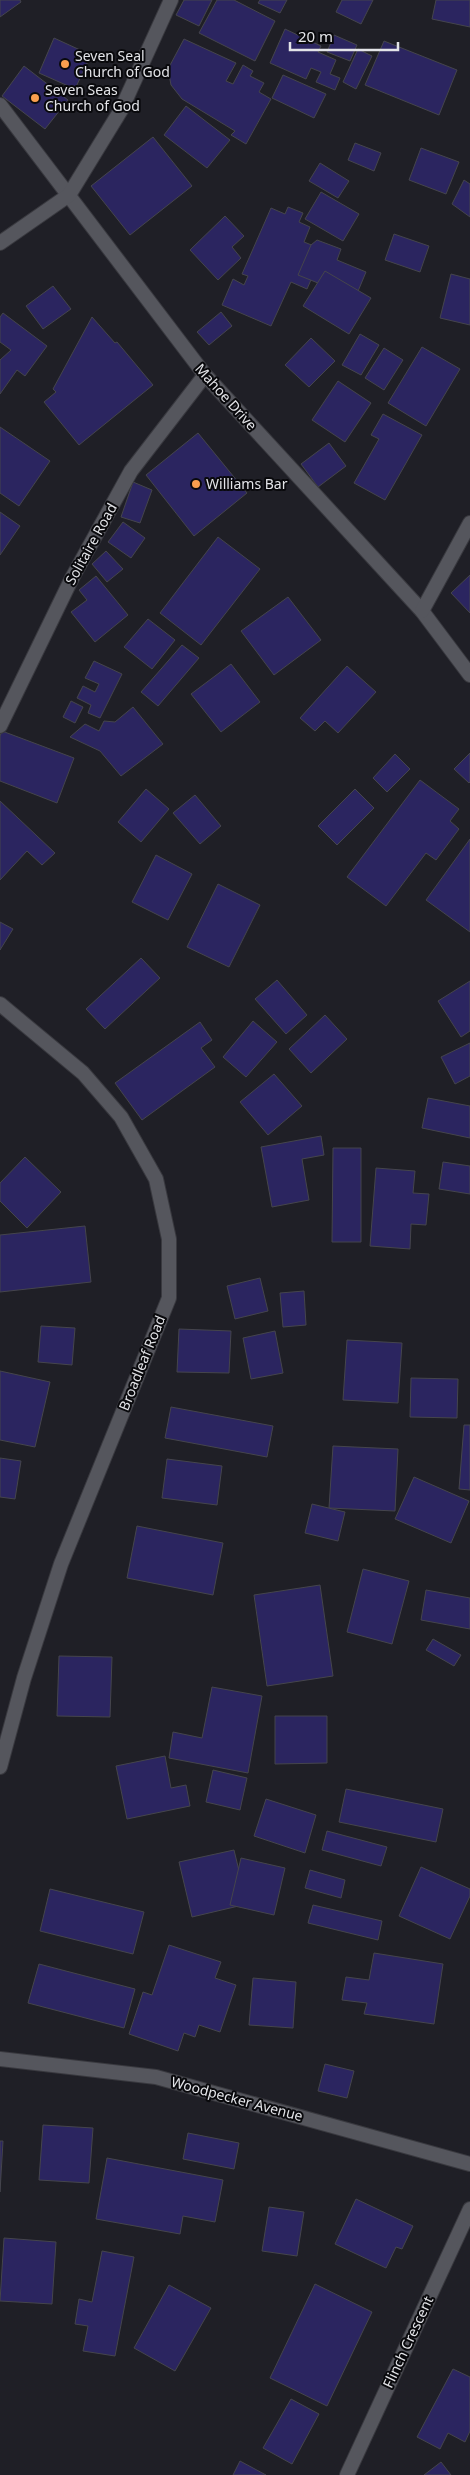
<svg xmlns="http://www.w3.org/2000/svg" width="470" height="2475" font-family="'Noto Sans',sans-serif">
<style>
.building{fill:#2b2560;stroke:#45454c}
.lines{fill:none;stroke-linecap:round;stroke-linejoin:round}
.minor-casing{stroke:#39393f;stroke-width:16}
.minor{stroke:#55565d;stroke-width:14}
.poi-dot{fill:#fa9f4f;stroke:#09090c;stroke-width:2}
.labels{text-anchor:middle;stroke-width:4;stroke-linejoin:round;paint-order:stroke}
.poi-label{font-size:14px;fill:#e3e4e8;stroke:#09090c;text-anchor:start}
.street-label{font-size:14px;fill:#e3e4e8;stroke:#09090c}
</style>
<rect width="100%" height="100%" fill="#1f1f26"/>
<g class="building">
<path d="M0,0H20L21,2L0,17Z"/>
<path d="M184,0H212L199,26L176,15Z"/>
<path d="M217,0H234L275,21L255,61L199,33Z"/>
<path d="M260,0H287L280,13L258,3Z"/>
<path d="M342,0H373L361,24L336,12Z"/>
<path d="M436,0H470V27L432,19Z"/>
<path d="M285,29L321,46L318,52L336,60L330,74L340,78L335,90L316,82L321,72L311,68L306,79L270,63Z"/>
<path d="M334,35L357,45L350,61L327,52Z"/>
<path d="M54,38L91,55L75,89L39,73Z"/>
<path d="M184,39L236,63L226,81L233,84L243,65L253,71L250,76L264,83L259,92L271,99L246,144L231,135L235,131L182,99L171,85L168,69Z"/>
<path d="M384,41L457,70L439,115L365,85Z"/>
<path d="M358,49L372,56L356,89L343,82Z"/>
<path d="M24,66L68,100L45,129L2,96Z"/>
<path d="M283,75L326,94L314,118L272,98Z"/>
<path d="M186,106L230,140L207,168L164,135Z"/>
<path d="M153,137L192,186L130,235L91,186Z"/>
<path d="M355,143L381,153L374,171L348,160Z"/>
<path d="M421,148L459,162L446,194L409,180Z"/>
<path d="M320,163L349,181L338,198L309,181Z"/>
<path d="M464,180L470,184V217L452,204Z"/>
<path d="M321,192L359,214L343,241L305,219Z"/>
<path d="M288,207L303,213L299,222L310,227L304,242L324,250L307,289L291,282L271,326L222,305L233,279L244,285L248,276L242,274L271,208L285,214Z"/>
<path d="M225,216L244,236L232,247L241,258L218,280L190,250Z"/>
<path d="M394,234L429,246L420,272L385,260Z"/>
<path d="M317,240L341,249L337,260L366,272L351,308L323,297L328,287L298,275L311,245Z"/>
<path d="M325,271L371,298L349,334L303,306Z"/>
<path d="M451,274L470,279V325L440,318Z"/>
<path d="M53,286L71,309L43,329L26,306Z"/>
<path d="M221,312L232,326L209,345L197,332Z"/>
<path d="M3,313L47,346L25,376L17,370L0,394V360L11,350L0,342V317Z"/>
<path d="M92,317L115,343L117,342L153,385L79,445L44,402L56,392L53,389Z"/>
<path d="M360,334L379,345L361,375L342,365Z"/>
<path d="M311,338L335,361L309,387L285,365Z"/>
<path d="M422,347L460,369L426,426L388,403Z"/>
<path d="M384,348L403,360L384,390L365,378Z"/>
<path d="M338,381L371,403L345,442L312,420Z"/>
<path d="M383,414L422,435L385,500L354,483L379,439L371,435Z"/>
<path d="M0,427L50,461L19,506L0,493Z"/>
<path d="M198,433L247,493L194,536L146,475Z"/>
<path d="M329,443L346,466L318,487L301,464Z"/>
<path d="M133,482L152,490L140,523L121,517Z"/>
<path d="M0,512L20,526L0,555Z"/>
<path d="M123,522L145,538L131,558L108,542Z"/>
<path d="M218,537L260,569L201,645L160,613Z"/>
<path d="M106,551L123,569L107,582L92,564Z"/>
<path d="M470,575V613L451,593Z"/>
<path d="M96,576L128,615L95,642L71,612L87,600L79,590Z"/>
<path d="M288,597L321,640L274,675L241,631Z"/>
<path d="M148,619L175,640L152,669L124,647Z"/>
<path d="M182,645L199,658L158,706L141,692Z"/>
<path d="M94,661L122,674L100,718L88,713L91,705L77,698L83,686L95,692L99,684L85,678Z"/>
<path d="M231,664L260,702L221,732L191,694Z"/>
<path d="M347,666L376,692L338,733L325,721L315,731L300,718Z"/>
<path d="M71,701L83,707L75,723L63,717Z"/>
<path d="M133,707L163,744L121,776L100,751L70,737L85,724L99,731L104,721L115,722Z"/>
<path d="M2,731L74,758L57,803L0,781V736Z"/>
<path d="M470,753V782L469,783L454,769Z"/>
<path d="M395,754L410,769L387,792L373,778Z"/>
<path d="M420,780L459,809L450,821L459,829L436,860L426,853L386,906L347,877Z"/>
<path d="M146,789L169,809L141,842L118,822Z"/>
<path d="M355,789L374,808L337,845L318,826Z"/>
<path d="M195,795L221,826L200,844L173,813Z"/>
<path d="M0,801L55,853L42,865L27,851L0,880Z"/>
<path d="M470,839V932L426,900Z"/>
<path d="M156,855L192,874L168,920L132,902Z"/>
<path d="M218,884L260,905L229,967L187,947Z"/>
<path d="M0,922L13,929L0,950Z"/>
<path d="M141,958L160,978L105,1029L86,1009Z"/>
<path d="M277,980L307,1015L286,1034L255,999Z"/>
<path d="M470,981V1031L461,1037L438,1001Z"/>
<path d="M325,1015L347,1039L311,1073L289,1049Z"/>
<path d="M253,1021L277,1042L246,1077L223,1057Z"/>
<path d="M200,1022L212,1040L201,1048L215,1067L142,1120L115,1083Z"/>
<path d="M470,1043V1076L455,1084L441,1057Z"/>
<path d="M274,1074L302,1106L268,1135L240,1102Z"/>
<path d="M428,1098L470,1106V1138L422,1128Z"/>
<path d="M321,1136L324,1155L302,1159L309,1200L272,1207L261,1147Z"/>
<path d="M333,1148H361V1242H332Z"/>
<path d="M25,1157L61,1192L27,1228L0,1201V1183Z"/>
<path d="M443,1162L470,1166V1194L439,1189Z"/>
<path d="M376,1168L415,1171L413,1193L429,1194L426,1225L411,1224L410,1249L370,1246Z"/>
<path d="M85,1226L91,1282L0,1292V1235Z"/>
<path d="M260,1278L268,1311L235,1319L227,1286Z"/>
<path d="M304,1291L306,1325L283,1327L280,1293Z"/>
<path d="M41,1326L75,1328L72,1365L38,1362Z"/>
<path d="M179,1329L231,1331L229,1373L177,1372Z"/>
<path d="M275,1331L283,1373L251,1379L243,1338Z"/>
<path d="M347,1340L402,1343L398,1403L343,1400Z"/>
<path d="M0,1371L50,1382L35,1447L0,1440Z"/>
<path d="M411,1378L458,1379L457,1418L410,1417Z"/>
<path d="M171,1407L273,1426L267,1457L165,1438Z"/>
<path d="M464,1425H470V1490L459,1489Z"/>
<path d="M333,1446L398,1449L395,1511L329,1508Z"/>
<path d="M0,1458L21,1461L15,1499L0,1497Z"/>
<path d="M167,1459L222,1466L217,1505L162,1498Z"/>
<path d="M414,1477L469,1501L451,1543L395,1519Z"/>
<path d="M312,1504L345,1512L338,1541L305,1533Z"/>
<path d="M137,1526L223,1543L213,1595L127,1578Z"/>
<path d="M363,1569L409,1581L392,1644L347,1632Z"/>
<path d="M320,1585L333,1676L267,1686L254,1595Z"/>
<path d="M426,1590L470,1598V1629L421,1620Z"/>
<path d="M433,1639L461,1655L454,1666L426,1650Z"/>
<path d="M59,1656L112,1657L110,1717L57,1716Z"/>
<path d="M212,1687L262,1696L248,1773L169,1758L173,1732L202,1738Z"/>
<path d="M275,1716H327V1763L275,1764Z"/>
<path d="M165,1756L171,1788L186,1785L190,1806L127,1819L116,1766Z"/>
<path d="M213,1770L247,1778L240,1810L206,1802Z"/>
<path d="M346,1789L443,1809L436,1842L339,1822Z"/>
<path d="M266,1799L316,1815L305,1853L254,1836Z"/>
<path d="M327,1831L387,1847L381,1866L322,1850Z"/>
<path d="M234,1850L247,1904L192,1917L179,1862Z"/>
<path d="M241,1858L285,1868L274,1915L230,1905Z"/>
<path d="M421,1867L470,1889V1896L450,1939L399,1916Z"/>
<path d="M310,1870L345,1880L341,1898L305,1888Z"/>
<path d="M50,1889L144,1912L133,1954L40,1931Z"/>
<path d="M313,1905L382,1921L378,1940L308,1923Z"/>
<path d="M169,1945L221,1962L215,1978L236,1985L220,2032L199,2025L195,2037L184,2033L178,2051L129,2034L143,1992L152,1995Z"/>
<path d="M374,1953L443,1964L434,2024L364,2014L367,2003L342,2000L346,1977L369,1980Z"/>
<path d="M39,1964L135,1989L124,2028L28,2003Z"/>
<path d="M253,1978L296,1982L293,2028L249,2025Z"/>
<path d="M325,2064L354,2071L347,2098L318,2091Z"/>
<path d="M43,2125L93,2128L89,2183L39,2180Z"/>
<path d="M188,2133L239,2143L234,2169L183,2159Z"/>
<path d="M0,2141H3L0,2192Z"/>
<path d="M107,2158L223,2180L215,2222L183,2216L180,2234L96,2219Z"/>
<path d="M356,2199L413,2226L402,2249L396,2247L386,2268L335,2244Z"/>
<path d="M269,2207L304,2212L297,2256L262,2251Z"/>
<path d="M4,2238L56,2242L52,2304L0,2301Z"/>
<path d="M102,2251L134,2257L115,2356L83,2351L88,2326L75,2324L79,2299L92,2302Z"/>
<path d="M315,2284L372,2312L327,2406L270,2378Z"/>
<path d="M169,2285L211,2308L175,2371L134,2348Z"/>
<path d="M453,2369L470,2377V2431L465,2442L448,2433L440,2449L417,2437Z"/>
<path d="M291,2399L319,2414L292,2464L263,2448Z"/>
<path d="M240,2461L266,2475H233Z"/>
<path d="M441,2462L451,2475H424Z"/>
</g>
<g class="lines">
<g class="minor-casing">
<g id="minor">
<path d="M0,105L205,375L422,611L470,675"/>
<path d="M0,243L69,195L121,110L171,0"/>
<path d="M422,611L470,523"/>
<path d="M0,726L72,578L131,471L205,375"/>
<path d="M0,1004L83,1073L121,1117L156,1179L169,1239V1298L61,1564L24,1678L0,1767"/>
<path d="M0,2059L156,2077L470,2164"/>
<path d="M347,2475L470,2209"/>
</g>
</g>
<use href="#minor" class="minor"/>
</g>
<g class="poi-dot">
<circle cx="65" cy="64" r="5"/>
<circle cx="35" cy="98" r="5"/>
<circle cx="196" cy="484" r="5"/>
</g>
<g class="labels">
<g class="poi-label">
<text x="75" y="61">Seven Seal<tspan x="75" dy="16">Church of God</tspan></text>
<text x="45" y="95">Seven Seas<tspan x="45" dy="16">Church of God</tspan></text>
<text x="206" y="489">Williams Bar</text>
</g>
<g class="street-label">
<text transform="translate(226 397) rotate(48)" y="5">Mahoe Drive</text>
<text transform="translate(91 544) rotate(-61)" y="5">Solitaire Road</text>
<text transform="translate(142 1363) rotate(-68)" y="5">Broadleaf Road</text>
<text transform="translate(237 2099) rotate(15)" y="5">Woodpecker Avenue</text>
<text transform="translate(408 2342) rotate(-65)" y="5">Flinch Crescent</text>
</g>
</g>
<path d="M290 42v8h108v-8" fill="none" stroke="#e3e4e8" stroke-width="2.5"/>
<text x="298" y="42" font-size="15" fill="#e3e4e8" stroke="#09090c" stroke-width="4" paint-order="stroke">20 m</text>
</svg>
